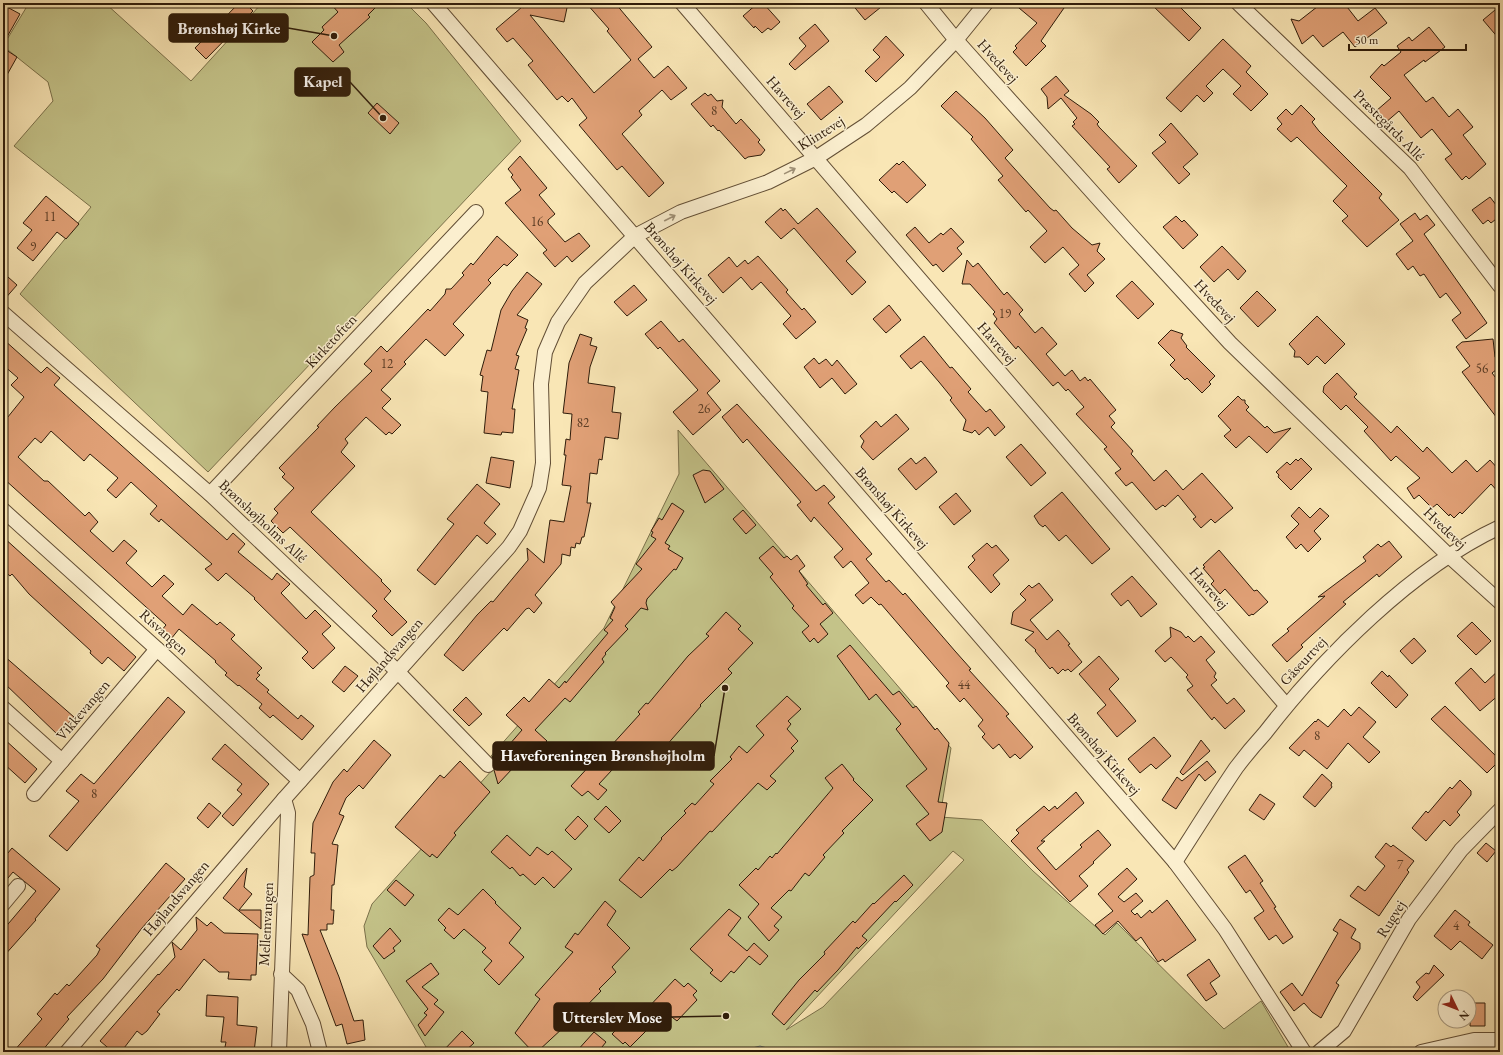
<svg xmlns="http://www.w3.org/2000/svg" width="1503" height="1055" font-family="'EB Garamond',serif">
<style>
.green{fill:#c4c389;stroke:#7a704a;fill-rule:evenodd}
.water{fill:#a3bdb9;stroke:#757d73}
.building{fill:#e0a076;stroke:#2f1c0a}
.lines{fill:none;stroke-linecap:round;stroke-linejoin:round}
.street-casing{stroke:#624e35;stroke-width:16}
.street{stroke:#fbefcf;stroke-width:14}
.oneway{stroke:#9f9076}
.labels{text-anchor:middle;stroke-width:3;stroke-linejoin:round;paint-order:stroke}
.number-label{font-size:13px;fill:#5b3d25}
.street-label{font-size:15px;fill:#2f1c0a;stroke:#fbefcf}
.leader{fill:none;stroke:#2f1c0a;stroke-width:1.5}
.callout-dot{fill:#2f1c0a;stroke:#fbefcf;stroke-width:1.5}
.callout{fill:#2f1c0a;stroke:#2f1c0a;stroke-width:1.5}
.callout-label{font-size:16px;text-anchor:middle;font-weight:bold;fill:#fff}
</style>
<rect width="100%" height="100%" fill="#f9e6b5"/>
<filter id="stains"><feTurbulence type="fractalNoise" baseFrequency=".005" numOctaves="4"/><feColorMatrix values="0 0 0 0 .2 0 0 0 0 .09 0 0 0 0 .02 0 0 0 .5 -.17"/></filter>
<radialGradient id="worn" r=".72"><stop offset=".6" stop-color="#630" stop-opacity="0"/><stop offset="1" stop-color="#630" stop-opacity=".3"/></radialGradient>
<g class="green">
<path d="M29,3H105L191,81L262,3H406L426,23L521,141L208,472L20,294L91,207L14,146L53,101L48,82L3,46Z"/>
<path d="M678,430L951,748L940,817L982,820L1033,871L1105,935L1117,923L1224,1029L1261,1001L1291,1052H429L367,947L364,926L372,904L493,769L491,756L604,628L679,474ZM953,851L964,860L823,1007L786,1030Z"/>
<path d="M1473,1047H1500V1052H1452Z"/>
</g>
<path class="water" d="M760,1046L781,1052H737Z"/>
<g class="building">
<path d="M239,3H245L253,11L206,59L195,48Z"/>
<path d="M330,3H380L368,15L370,17L339,45L344,52L333,62L312,42L324,30L322,27L338,12Z"/>
<path d="M529,3H568L564,22L530,15L594,93L631,60L607,31L609,29L586,3H615L652,47L638,59L654,78L668,66L687,88L671,100L662,90L639,111L642,115L622,134L664,183L649,197L622,166L617,170L579,125L587,118L572,98L568,102L562,96L557,100L528,65L533,61L513,38L507,42L496,29L522,7L523,8Z"/>
<path d="M758,3H763L780,22L771,30L768,28L762,33L755,26L754,28L743,16Z"/>
<path d="M851,3H886L865,20Z"/>
<path d="M1013,3H1058L1064,8L1041,41L1046,46L1026,66L1013,52L1017,48L1015,46L1037,23Z"/>
<path d="M1150,3H1176L1201,28L1189,41Z"/>
<path d="M1322,3H1344L1358,21L1375,8L1387,23L1355,47L1343,32L1323,47L1313,35L1302,44L1291,19L1299,21Z"/>
<path d="M7,7L20,14L3,44V15Z"/>
<path d="M1495,10L1500,17V40L1483,20Z"/>
<path d="M815,24L829,41L795,70L789,64L806,46L799,38Z"/>
<path d="M1429,27L1445,47L1425,62L1424,60L1404,75L1426,102L1433,97L1449,117L1458,109L1473,127L1463,135L1486,164L1469,179L1466,176L1462,180L1445,159L1452,154L1432,129L1421,138L1399,111L1385,123L1376,111L1391,98L1370,77L1382,64L1384,66L1401,52L1397,46L1409,37L1412,41Z"/>
<path d="M886,36L904,55L876,82L865,71L880,57L873,50Z"/>
<path d="M1223,39L1251,66L1246,72L1268,94L1251,111L1233,94L1241,86L1223,69L1206,86L1213,93L1204,102L1197,95L1181,112L1166,98Z"/>
<path d="M3,48L17,57L3,82Z"/>
<path d="M1056,76L1069,91L1064,95L1091,114L1099,122L1097,124L1099,127L1137,166L1119,183L1107,169L1110,167L1072,126L1075,124L1073,122L1077,118L1061,98L1048,109L1047,97L1041,89Z"/>
<path d="M829,86L843,102L821,120L807,104Z"/>
<path d="M956,91L985,118L1013,150L1005,158L1050,208L1054,211L1056,210L1072,228L1092,245L1100,243L1097,251L1105,259L1087,275L1094,283L1085,292L1069,274L1079,265L1063,247L1045,263L1030,247L1047,231L1028,210L1026,212L998,180L1003,176L971,139L973,137L941,106Z"/>
<path d="M705,93L708,96L711,94L717,101L723,100L722,107L736,124L741,119L760,140L758,142L765,150L761,155L748,157L745,159L719,130L718,131L713,125L711,127L691,104Z"/>
<path d="M377,103L399,123L390,134L368,113Z"/>
<path d="M1301,105L1315,119L1312,122L1319,131L1382,194L1379,198L1399,220L1367,247L1342,221L1348,216L1333,201L1347,186L1297,137L1291,142L1277,129L1282,124L1277,118L1286,109L1292,115Z"/>
<path d="M1171,123L1198,154L1183,167L1190,174L1179,184L1152,153L1166,142L1159,135Z"/>
<path d="M520,156L547,188L539,195L555,214L548,220V223L565,242L579,233L590,246L572,262L567,256L555,267L543,253L547,250L505,203L521,190L511,177L513,175L508,169Z"/>
<path d="M903,161L926,185L907,203L894,191L892,193L879,180L897,163L899,165Z"/>
<path d="M46,196L79,224L66,239L57,232L33,261L17,248L32,230L23,223Z"/>
<path d="M1490,197L1500,210V216L1491,223L1488,220L1483,224L1472,210Z"/>
<path d="M781,208L783,211L785,209L798,224L817,208L856,252L846,261L866,282L852,295L794,228L781,239L765,222Z"/>
<path d="M1415,213L1420,220L1427,215L1435,225L1424,234L1487,323L1466,339L1452,320L1461,313L1446,293L1440,298L1424,274L1420,276L1413,266L1408,270L1396,254L1413,241L1400,224Z"/>
<path d="M1176,216L1182,222L1184,220L1198,235L1183,249L1163,227Z"/>
<path d="M915,227L929,243L941,233L943,235L951,228L964,242L957,248L962,254L943,272L936,264L933,266L906,235Z"/>
<path d="M497,236L518,255L507,266L504,264L488,280L491,283L453,324L464,335L445,356L426,339L404,362L406,364L381,390L391,399L382,408L401,425L392,434L389,432L386,435L366,417L345,439L348,443L341,452L355,466L311,512L382,580L381,581L391,591L384,599L407,622L392,636L372,616L377,611L312,548L290,527L283,533L271,521L278,513L274,509L294,488L282,477L285,474L279,468L319,427L317,426L335,407L372,371L364,364L381,346L387,352L428,309L430,311L445,294L446,289H451L464,275L462,273L471,263L473,265Z"/>
<path d="M1222,246L1246,271L1238,280L1228,269L1214,282L1200,267Z"/>
<path d="M758,256L788,290L786,292L802,310L804,308L816,322L796,339L783,324L791,316L761,282L752,290L741,277L723,293L708,275L729,257L737,267L745,260L748,264Z"/>
<path d="M967,260L973,267L978,263L1004,295L1007,292L1023,310L1019,314L1035,333L1042,327L1057,344L1046,354L1065,376L1072,370L1080,381L1085,377L1088,381L1090,379L1116,410L1109,416L1115,423L1111,427L1133,451L1131,454L1133,456L1154,481L1166,470L1183,490L1202,473L1233,508L1215,523L1211,519L1201,528L1193,519L1196,517L1178,495L1165,507L1163,505L1156,510L1132,482L1126,486L1115,473L1121,469L1104,449L1107,447L1076,414L1084,407L1068,389L1066,391L1058,382L1053,386L1018,346L1016,349L994,323L997,319L993,314L995,312L970,284H962Z"/>
<path d="M527,272L542,284L517,315L528,320L525,328L527,329L516,355L519,356L515,369L519,370L512,409H515L513,433L502,432L501,435L484,433L488,392L481,391L483,376L480,375L487,350L491,351L501,310L512,291Z"/>
<path d="M8,277L17,285L3,301V283Z"/>
<path d="M1132,281L1154,304L1138,319L1116,296Z"/>
<path d="M634,285L647,300L627,316L614,302Z"/>
<path d="M1257,291L1276,310L1258,327L1240,308Z"/>
<path d="M889,305L901,320L886,333L873,319Z"/>
<path d="M1317,316L1345,344L1325,364L1317,356L1308,365L1300,357H1294L1295,351L1289,344Z"/>
<path d="M661,321L679,342L683,339L720,381L707,393L721,410L693,435L673,412L698,390L660,347L658,349L645,334Z"/>
<path d="M1171,330L1183,334L1181,338L1187,346L1186,347L1215,376L1209,382L1211,384L1202,393L1187,378L1185,380L1170,365L1175,360L1158,343Z"/>
<path d="M580,334L592,338L590,345L597,347L590,367L588,383L615,387L612,412L621,413L618,439L605,437L602,460L599,459L597,474L590,473L587,503H591L584,537H582L580,544L576,543L575,548L571,547L570,556L562,554L561,564L535,595L542,603L534,613L529,608L526,609L507,631L504,628L501,631L463,671L444,655L477,615L491,601L493,602L528,560L527,548L544,563L550,520L564,522L571,486L562,485L566,455H564L566,439L570,440L572,414L563,413L569,363Z"/>
<path d="M924,336L950,368L952,367L971,389L968,392L986,412L990,409L1005,427L995,436L988,427L979,435L975,430L972,433L963,430L966,420L950,400L952,398L939,382L921,361L911,369L900,356Z"/>
<path d="M3,339L41,373L47,367L60,378L54,385L227,540L233,533L245,544L238,552L272,580L277,573L290,584L281,593L306,619L315,610L331,626L322,634L335,648L313,669L302,658L308,652L254,599L255,598L226,573L218,581L205,569L212,564L161,519L159,522L150,514L157,506L131,482L116,498L107,490L118,478L90,454L84,461L51,431L41,443L35,438L18,457L44,481H48L85,516L89,512L98,522L90,531L113,552L124,540L137,551L126,563L152,587L164,575L174,584L162,596L183,615L192,604L217,625L220,622L235,635L231,639L262,668L257,673L260,675L256,679L269,690L267,692L298,719L301,715L314,726L302,740L273,715L270,718L259,708L262,704L239,685L238,686L225,675L227,673L215,662L216,661L179,629L171,639L161,631L166,625L3,478V423L24,397L11,385L18,378L3,365Z"/>
<path d="M1493,339L1495,357L1500,363V367L1492,373L1500,383V422L1462,372L1470,366L1456,347L1462,342Z"/>
<path d="M814,358L819,364L826,359L832,366L837,360L857,384L845,394L832,378L820,388L804,367Z"/>
<path d="M1337,373L1357,394L1354,397L1391,433L1397,426L1423,452L1427,447L1452,473L1466,460L1477,472L1490,460L1500,471V494L1491,484L1462,514L1460,512L1454,518L1450,514L1449,516L1437,504L1432,508L1419,495L1414,499L1407,488L1420,478L1396,456L1391,461L1364,431L1368,427L1346,405L1341,410L1323,392L1324,386Z"/>
<path d="M1238,396L1242,400H1245V403L1249,407L1246,410L1265,428L1267,426L1274,433L1291,428L1267,453L1249,436L1236,448L1224,436L1231,430L1218,416Z"/>
<path d="M737,404L816,491L824,485L835,497L828,503L872,554L866,559L886,582L889,580L903,595L905,593L955,651L971,669L969,670L1009,714L1006,716L1033,747L1020,759L1015,754L1010,758L999,744L993,749L982,737L985,734L978,726L983,720L964,698L960,702L946,686L949,683L881,604L879,605L871,597L863,604L855,595L869,583L851,561L843,568L834,557L843,549L814,517L811,522L797,505L801,502L747,439L743,443L722,417Z"/>
<path d="M896,414L909,429L873,460L861,447L864,441L860,436L876,421L881,427Z"/>
<path d="M1021,444L1046,473L1031,486L1006,457Z"/>
<path d="M491,457L514,461L510,488L486,483Z"/>
<path d="M925,457L937,472L916,490L898,469L911,458L916,464Z"/>
<path d="M1301,458L1312,469L1291,490L1278,477L1279,475L1276,472L1287,462L1290,465L1296,459L1298,461Z"/>
<path d="M703,470L710,471L724,489L705,503L693,475Z"/>
<path d="M477,484L500,504L484,523L496,534L487,544L477,535L435,585L417,570L454,524L447,519Z"/>
<path d="M1062,492L1110,549L1092,564L1066,535L1059,541L1045,525L1043,527L1039,524L1034,516Z"/>
<path d="M956,493L971,511L954,525L939,507Z"/>
<path d="M672,503L684,511L665,543L670,546L668,549L683,558L676,570L674,569L647,599L646,603L648,610L641,608L625,626L628,629L605,653L606,654L602,659L604,662L570,702L565,698L535,730L547,741L533,756L528,752L498,784L494,770L496,763L492,757L499,750L502,753L522,730L506,715L524,697L529,702L549,679L559,688L565,681L566,683L608,633L604,630L613,620L610,618L615,607L611,602L642,569L636,564L656,539L651,536L653,532L651,531L659,518L662,520Z"/>
<path d="M1299,507L1310,518L1320,508L1329,516L1314,531L1321,539L1308,552L1301,544L1296,549L1286,537L1299,524L1291,516Z"/>
<path d="M743,510L756,525L746,534L733,519Z"/>
<path d="M3,537L136,657L124,671L108,657L102,664L90,653L91,651L29,594L12,574L10,576L3,570Z"/>
<path d="M1389,541L1402,557L1379,577L1377,574L1343,602L1346,604L1301,645L1303,647L1287,662L1272,645L1289,631L1287,629L1325,596L1318,597L1366,561L1363,557L1378,544L1381,547Z"/>
<path d="M987,543L992,548L996,545L1009,560L993,575L1000,584L991,593L968,567L975,560L972,556Z"/>
<path d="M773,546L784,558L787,556L791,560L797,555L805,566L799,571L808,584L806,585L823,605L825,603L833,613L820,624L828,634L818,643L814,638L810,642L802,632L809,626L792,608L794,606L770,577L773,574L759,558Z"/>
<path d="M1219,550L1254,591L1257,590L1268,602L1253,615L1252,614L1249,616L1225,589L1220,594L1211,584L1214,581L1203,568L1205,567L1203,565Z"/>
<path d="M1132,576L1157,604L1141,617L1128,600L1121,606L1111,594Z"/>
<path d="M1039,583L1053,600L1030,620L1047,640L1058,630L1070,644L1068,645L1082,662L1071,672L1068,669L1065,671L1063,669L1058,674L1052,667L1050,669L1035,651L1036,650L1025,640L1034,632L1011,624L1013,612L1026,600L1020,594L1029,585L1032,588Z"/>
<path d="M726,612L741,626L738,629L753,643L728,669L732,673L700,705L701,706L650,764L645,759L637,767L625,756L599,784L607,790L598,800L588,791L582,796L571,786L592,763L593,764L610,747L640,714L638,712L646,703L648,704L688,656L709,636L706,634Z"/>
<path d="M1472,622L1491,641L1476,655L1457,636Z"/>
<path d="M1170,627L1181,632L1186,638L1188,636L1194,642L1201,636L1215,652L1206,660L1216,673L1214,677L1217,680L1211,685L1227,704L1234,698L1245,711L1225,729L1214,717L1212,720L1187,690L1193,686L1186,677L1188,675L1171,657L1165,662L1155,651L1171,637Z"/>
<path d="M1414,638L1426,651L1412,664L1400,651Z"/>
<path d="M850,645L893,695L899,691L913,708L916,706L935,730L937,728L949,743L938,802L947,803L942,832L930,841L916,824L929,814L906,786L927,769L896,729L901,724L876,694L869,700L868,698L837,656Z"/>
<path d="M3,655L74,717L58,735L3,682Z"/>
<path d="M1099,656L1119,679L1109,689L1136,721L1117,737L1097,713L1106,705L1079,674Z"/>
<path d="M345,666L358,676L344,692L332,682Z"/>
<path d="M1471,668L1485,683L1500,669V694L1480,711L1455,683Z"/>
<path d="M1382,671L1388,677L1389,675L1408,695L1396,708L1371,683Z"/>
<path d="M787,696L801,709L788,721L791,724L787,729L798,741L791,748L794,751L770,776L776,781L767,790L758,783L712,832L710,831L677,867L672,871L670,869L641,898L619,880L639,857L643,861L662,839L661,838L686,813L684,811L692,803L695,805L714,784L710,781L732,759L730,757L739,746L747,753L764,735L756,726Z"/>
<path d="M168,697L185,712L67,851L49,836L79,801L66,791L81,774L94,784Z"/>
<path d="M466,697L482,714L469,726L453,710Z"/>
<path d="M1445,706L1500,760L1487,773L1431,719Z"/>
<path d="M1359,707L1376,722L1363,737L1380,752L1369,763L1348,743L1327,769L1304,750L1299,756L1289,748L1315,721L1316,722L1318,719L1328,727L1344,709L1351,716Z"/>
<path d="M1154,737L1171,756L1156,769L1151,764L1140,773L1128,759Z"/>
<path d="M3,738L37,769L25,783L3,763Z"/>
<path d="M374,740L391,755L363,789L359,785L346,798L339,814L344,816L332,844L338,845L334,885H332L331,910H334L333,924H327V930H320L339,977L354,1021L363,1020L365,1040L347,1044L342,1024L336,1026L302,934L308,935L310,877L314,875L315,853H311L313,823L333,782L344,769L347,772Z"/>
<path d="M1201,740L1210,751L1183,775L1180,772Z"/>
<path d="M225,744L269,784L233,826L222,816L242,794L237,790L242,784L212,759Z"/>
<path d="M460,761L490,792L454,833L456,835L437,858L432,854L430,857L395,827L440,775L444,778Z"/>
<path d="M1207,761L1216,772L1205,781L1199,774L1176,809L1162,800L1177,777L1182,781Z"/>
<path d="M842,764L854,779L853,780L873,800L842,831L844,833L823,855L825,857L809,876L805,873L791,891L789,890L771,908L782,917L774,926L779,930L769,941L748,917L759,904L739,885L756,868L758,870L770,856L772,858L776,853L777,854L833,788L825,778Z"/>
<path d="M1322,774L1332,783L1331,785L1332,787L1315,807L1303,797Z"/>
<path d="M1460,780L1471,791V795L1457,812L1460,815L1450,826L1444,820L1426,841L1412,828L1426,811L1428,813L1450,787L1452,789Z"/>
<path d="M1076,792L1084,803L1041,841H1045L1037,848L1056,870L1082,847L1080,845L1098,830L1111,845L1093,862L1094,863L1079,876L1088,886L1070,902L1011,841L1019,833L1016,830L1044,806L1049,811L1055,806L1057,809Z"/>
<path d="M1260,794L1275,804L1264,820L1249,810Z"/>
<path d="M209,803L221,813L208,828L197,818Z"/>
<path d="M606,806L621,821L609,833L594,819Z"/>
<path d="M578,816L588,826L575,840L565,830Z"/>
<path d="M507,835L530,856L537,847L548,855L552,851L572,869L554,888L543,877L535,885L523,874L520,876L512,867L510,869L491,852Z"/>
<path d="M1386,843L1391,847L1393,845L1414,861L1407,870L1409,872L1379,916L1350,896L1358,886L1365,891L1385,866L1375,857Z"/>
<path d="M1486,843L1496,851L1487,862L1477,853Z"/>
<path d="M12,848L60,889L35,919L36,920L3,957V930L36,891L13,872L3,884V859Z"/>
<path d="M1245,855L1263,881L1260,883L1276,907L1274,908L1293,937L1283,944L1276,935L1269,940L1254,918L1264,911L1250,890L1246,893L1228,867Z"/>
<path d="M166,863L185,879L142,928L103,979L67,1017L69,1019L41,1052H13L42,1019L37,1014L55,993L57,995L67,984L69,986L97,955L100,949L96,946Z"/>
<path d="M247,868L244,887L252,894L239,910H261V929L223,898Z"/>
<path d="M1127,868L1137,879L1118,897L1124,902L1136,893L1143,901L1131,911L1135,915L1137,913L1141,918L1150,910L1152,913L1167,900L1196,940L1165,962L1163,959L1158,962L1141,937L1136,941L1118,921L1103,934L1095,925L1113,911L1098,894Z"/>
<path d="M904,875L913,885L896,902L895,901L862,936L867,940L858,949L857,947L838,970L817,992L815,990L784,1025L772,1014L777,1007L799,980L825,954L824,952L853,921L855,923L873,903L874,904Z"/>
<path d="M396,880L414,895L405,906L387,890Z"/>
<path d="M483,889L496,902L495,903L521,928L509,943L524,957L499,985L484,970L492,961L482,952L486,948L464,929L454,939L444,930L446,928L438,920L449,908L458,915Z"/>
<path d="M605,901L616,911L607,925L630,948L612,967L616,972L599,989L601,991L565,1028L564,1027L537,1052H533L515,1033L540,999L535,995L573,952L565,947L575,933L578,935Z"/>
<path d="M729,909L741,918L728,935L747,951L754,943L768,956L760,965L749,956L734,973L731,971L721,982L710,973L713,970L690,949Z"/>
<path d="M1455,910L1470,922L1468,925L1493,945L1482,959L1460,941L1451,950L1434,936Z"/>
<path d="M196,917L207,926L211,922L224,933L258,934L256,975H251V980L228,979L229,972H219L204,959L179,991L177,989L157,1012L160,1014L147,1031L142,1035L137,1031L121,1052H113L100,1041L158,974L159,975L175,957L172,942L181,950L197,930Z"/>
<path d="M1340,919L1356,929L1351,938L1360,943V949L1336,983L1339,985L1321,1018L1312,1012L1304,1003L1294,1011L1280,992L1292,983L1302,996L1338,933L1333,930Z"/>
<path d="M390,928L401,941L393,948L395,951L384,959L373,946Z"/>
<path d="M1209,959L1220,976L1210,983L1217,994L1206,1001L1187,975Z"/>
<path d="M431,963L439,974L422,987L438,1000L434,1004L444,1012L425,1036L418,1025L427,1015L424,1013L428,1009L406,981Z"/>
<path d="M1434,965L1444,975L1417,1001L1413,997L1420,987L1416,982L1426,973L1429,974Z"/>
<path d="M675,979L684,987L688,983L697,991L693,995L697,1000L677,1021L668,1014L655,1027L653,1024L630,1047L625,1042L623,1044L612,1034L624,1022L630,1027Z"/>
<path d="M207,995L238,997L237,1025L257,1027L254,1052H224L226,1042H221L224,1017L206,1016Z"/>
<path d="M1471,1003H1485V1026H1470Z"/>
<path d="M462,1031L474,1043L464,1052H442Z"/>
<path d="M594,1032L606,1042L598,1052H576Z"/>
</g>
<g class="lines">
<g class="street-casing">
<g id="street">
<path d="M433,3L1175,862L1225,929L1304,1052"/>
<path d="M682,3L1286,705"/>
<path d="M926,3L956,40L1129,233L1230,343L1448,555L1500,602"/>
<path d="M1238,3L1410,168L1500,286"/>
<path d="M3,313L210,494L397,671L488,765"/>
<path d="M210,494L476,212"/>
<path d="M3,510L157,649L300,781"/>
<path d="M3,708L62,761"/>
<path d="M34,794L157,649"/>
<path d="M1175,862C1195,831 1215,799 1236,768C1245,756 1255,744 1265,733C1324,657 1412,568 1500,527"/>
<path d="M3,904L18,886"/>
<path d="M281,974L298,990L313,1024L320,1052"/>
<path d="M67,1052L284,799L509,547L520,531L539,488L543,463L541,384L545,352L558,322L585,283L635,236L681,212L768,182L816,158L866,125L910,88L956,40L986,3"/>
<path d="M279,1052L288,813L284,799"/>
<path d="M1319,1052L1344,1031L1409,919L1461,850L1500,810"/>
<path d="M1421,1052L1474,1040H1500"/>
</g>
</g>
<use href="#street" class="street"/>
</g>
<defs><path id="oneway-shaft" d="M-6 0H5M1.5-3L5.5 0L1.5 3" fill="none" stroke-width="1.6" stroke-linecap="round" stroke-linejoin="round"/></defs>
<g class="oneway">
<use href="#oneway-shaft" transform="translate(790 171) rotate(-26)"/>
<use href="#oneway-shaft" transform="translate(670 218) rotate(-27)"/>
</g>
<g class="labels">
<g class="number-label">
<text x="714" y="115">8</text>
<text x="50" y="221">11</text>
<text x="537" y="226">16</text>
<text x="33" y="251">9</text>
<text x="1005" y="318">19</text>
<text x="387" y="368">12</text>
<text x="1482" y="373">56</text>
<text x="704" y="413">26</text>
<text x="583" y="427">82</text>
<text x="964" y="689">44</text>
<text x="1317" y="740">8</text>
<text x="94" y="798">8</text>
<text x="1400" y="869">7</text>
<text x="1456" y="930">4</text>
</g>
<g class="street-label">
<text transform="translate(998 61) rotate(48)" y="5">Hvedevej</text>
<text transform="translate(786 97) rotate(49)" y="5">Havrevej</text>
<text transform="translate(1389 125) rotate(45)" y="5">Præstegårds Allé</text>
<text transform="translate(821 133) rotate(-32)" y="5">Klintevej</text>
<text transform="translate(681 263) rotate(49)" y="5">Brønshøj Kirkevej</text>
<text transform="translate(1215 301) rotate(47)" y="5">Hvedevej</text>
<text transform="translate(331 341) rotate(-47)" y="5">Kirketoften</text>
<text transform="translate(997 343) rotate(49)" y="5">Havrevej</text>
<text transform="translate(892 508) rotate(49)" y="5">Brønshøj Kirkevej</text>
<text transform="translate(263 521) rotate(43)" y="5">Brønshøjholms Allé</text>
<text transform="translate(1445 528) rotate(44)" y="5">Hvedevej</text>
<text transform="translate(1209 588) rotate(49)" y="5">Havrevej</text>
<text transform="translate(164 632) rotate(42)" y="5">Risvangen</text>
<text transform="translate(389 655) rotate(-49)" y="5">Højlandsvangen</text>
<text transform="translate(1303 661) rotate(-47)" y="5">Gåseurtvej</text>
<text transform="translate(83 710) rotate(-50)" y="5">Vikkevangen</text>
<text transform="translate(1104 754) rotate(49)" y="5">Brønshøj Kirkevej</text>
<text transform="translate(176 898) rotate(-50)" y="5">Højlandsvangen</text>
<text transform="translate(1391 919) rotate(-58)" y="5">Rugvej</text>
<text transform="translate(266 924) rotate(-87)" y="5">Mellemvangen</text>
</g>
</g>
<path class="leader" d="M334 36L288 28M383 118L350 82M725 688L714 756M726 1016L671 1017"/>
<g class="callout-dot">
<circle cx="334" cy="36" r="4"/>
<circle cx="383" cy="118" r="4"/>
<circle cx="725" cy="688" r="4"/>
<circle cx="726" cy="1016" r="4"/>
</g>
<g class="callout">
<rect x="169" y="14" width="119" height="28" rx="4"/>
<rect x="295" y="68" width="55" height="28" rx="4"/>
<rect x="493" y="742" width="221" height="28" rx="4"/>
<rect x="554" y="1003" width="117" height="28" rx="4"/>
</g>
<g class="callout-label">
<text x="229" y="34">Brønshøj Kirke</text>
<text x="323" y="87">Kapel</text>
<text x="603" y="761">Haveforeningen Brønshøjholm</text>
<text x="612" y="1023">Utterslev Mose</text>
</g>
<rect width="1503" height="1055" fill="none" stroke="#f9e6b5" stroke-width="16"/>
<rect x="4" y="4" width="1495" height="1047" fill="none" stroke="#2f1c0a" stroke-width="2"/>
<rect x="8" y="8" width="1487" height="1039" fill="none" stroke="#2f1c0a"/>
<g transform="translate(1457 1009) rotate(133)"><circle r="19" fill="#fbefcf" stroke="#a99b80"/>
<path d="M0-3L7 15L0 10L-7 15Z" fill="#8f2418"/>
<text y="-6" font-size="11" font-weight="bold" text-anchor="middle" fill="#2f1c0a">N</text>
</g>
<path d="M1349 44v6h117v-6" fill="none" stroke="#2f1c0a" stroke-width="2"/>
<text x="1355" y="44" font-size="12" fill="#2f1c0a" stroke="#fbefcf" stroke-width="3" paint-order="stroke">50 m</text>
<rect width="100%" height="100%" filter="url(#stains)"/>
<rect width="100%" height="100%" fill="url(#worn)"/>
</svg>
